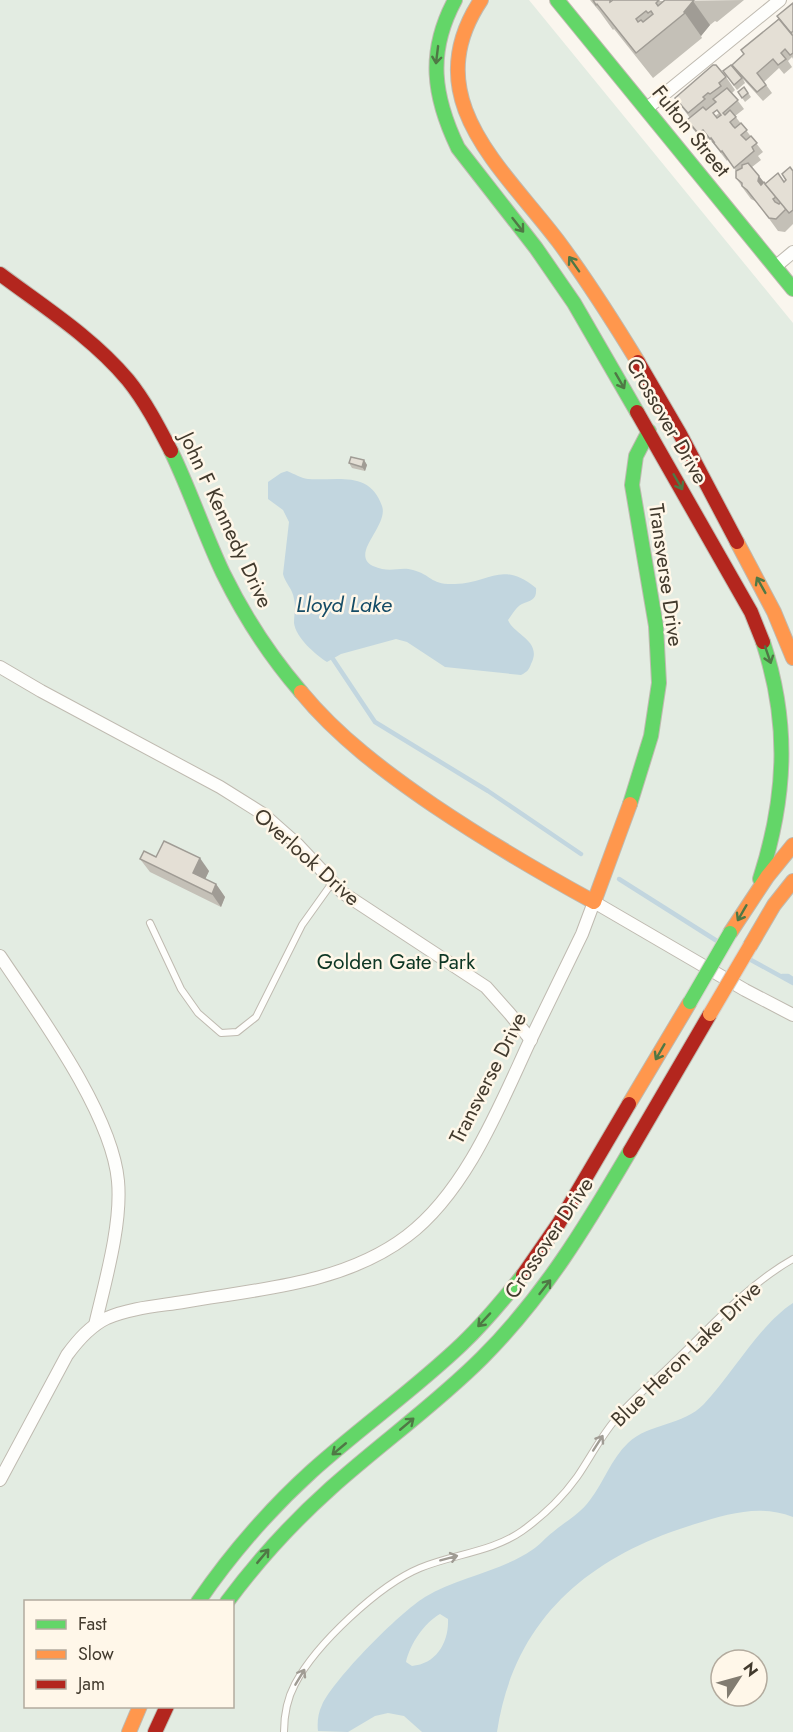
<svg xmlns="http://www.w3.org/2000/svg" width="793" height="1732" font-family="Jost,sans-serif">
<style>
.green{fill:#e3ece2;fill-rule:evenodd}
.water{fill:#c2d6df;fill-rule:evenodd}
.lines{fill:none;stroke-linecap:round;stroke-linejoin:round}
.stream{stroke:#c2d6df;stroke-width:4.5}
.lane-casing{stroke:#bfbab0;stroke-width:8}
.street-casing{stroke:#bfbab0;stroke-width:14}
.fast-casing{stroke:#bfbab0;stroke-width:16}
.slow-casing{stroke:#bfbab0;stroke-width:16}
.jam-casing{stroke:#bfbab0;stroke-width:16}
.lane{stroke:#fefefc;stroke-width:6}
.street{stroke:#fefefc;stroke-width:12}
.fast{stroke:#63d668;stroke-width:14}
.slow{stroke:#ff974d;stroke-width:14}
.jam{stroke:#b3261e;stroke-width:14}
.fast-bridge-casing{stroke:#d4d1cb;stroke-width:16;stroke-linecap:butt}
.slow-bridge-casing{stroke:#d4d1cb;stroke-width:16;stroke-linecap:butt}
.fast-bridge{stroke:#63d668;stroke-width:14}
.slow-bridge{stroke:#ff974d;stroke-width:14}
.wall{fill:#c4c0b7;fill-rule:evenodd}
.shaded-wall{fill:#a09c95}
.building{fill:#e4dfd5;stroke:#a09c95;stroke-width:1.5;fill-rule:evenodd}
.oneway{stroke:#4f7845}
.oneway2{stroke:#a09c94}
.labels{text-anchor:middle;stroke-width:5;stroke-linejoin:round;paint-order:stroke}
.street-label{font-size:21px;fill:#423a2d;stroke:#fff7e9}
.park-label{font-size:21px;fill:#0d3624;stroke:#fff7e9}
.water-label{font-size:22px;font-style:italic;fill:#154c66;stroke:#fff7e9}
</style>
<rect width="100%" height="100%" fill="#faf6ee"/>
<path class="green" d="M0,0H529L793,323V1732H0ZM26,1602H232V1706H26ZM721,1660H757V1696H721Z"/>
<g class="water">
<path d="M287,471C295,474 300,478 308,479C337,481 370,470 382,506C389,526 349,554 373,566C391,574 399,566 413,570C432,575 430,585 455,584C490,583 501,560 536,588C537,600 531,600 522,604C516,607 512,615 508,620C514,635 543,641 531,664C529,670 527,672 521,675L445,667L407,642L396,639L341,654L327,662C315,654 296,638 294,623C294,615 296,607 294,599C293,589 285,583 283,574L289,522L283,510L268,499V482L281,473Z"/>
<path d="M793,1303V1517C759,1504 729,1514 695,1524C590,1556 514,1618 497,1732H422L404,1716L388,1713L375,1716L348,1732L318,1731C317,1723 318,1713 322,1705C334,1679 399,1613 425,1597C458,1577 500,1572 532,1550C540,1545 546,1537 553,1532C566,1521 580,1514 590,1500C604,1482 611,1459 628,1443C649,1423 683,1426 704,1404C732,1375 759,1325 793,1303ZM440,1614L448,1619C449,1643 436,1664 412,1666L406,1662C410,1644 424,1623 440,1614Z"/>
</g>
<g class="lines">
<g class="stream">
<path d="M333,659L375,722L488,791L581,854"/>
<path d="M619,879L717,941"/>
<path d="M751,960L793,983"/>
<path d="M782,976H788L793,979"/>
</g>
<g class="lane-casing">
<g id="lane">
<path d="M150,923L181,989L198,1013L221,1033L237,1032L256,1017L302,925L332,883"/>
<path d="M284,1732C284,1715 287,1699 295,1684C316,1644 379,1585 420,1568C454,1554 492,1552 522,1531C543,1516 562,1498 577,1477C590,1458 600,1438 615,1420C632,1399 654,1382 673,1363C711,1327 747,1285 793,1259"/>
</g>
</g>
<g class="street-casing">
<g id="street">
<path d="M646,109L780,0"/>
<path d="M775,267L793,252"/>
<path d="M0,667L41,691L220,787L263,814L298,845L343,893L486,987L510,1014L531,1040"/>
<path d="M0,956C38,1013 112,1113 118,1181C122,1224 105,1282 95,1325"/>
<path d="M0,1480L67,1355C78,1340 90,1326 107,1318C130,1308 158,1306 183,1302C259,1289 344,1284 407,1236C465,1192 498,1110 528,1045C546,1008 564,971 582,934L594,902L745,990L793,1015"/>
</g>
</g>
<g class="fast-casing">
<g id="fast">
<path d="M455,0C427,52 433,96 458,148L536,248L574,303L637,412"/>
<path d="M557,0L793,289"/>
<path d="M171,451C190,490 204,533 223,573C244,616 270,656 301,692"/>
<path d="M630,804L651,736L659,683L656,626L632,485L636,456L649,431"/>
<path d="M760,879C786,798 790,724 763,642"/>
<path d="M198,1602C231,1554 269,1510 312,1471C361,1427 415,1389 462,1344C484,1323 504,1299 523,1275"/>
<path d="M227,1602C258,1560 292,1523 331,1488C380,1444 435,1405 482,1358C544,1296 586,1226 630,1151"/>
</g>
</g>
<g class="slow-casing">
<g id="slow">
<path d="M481,0C416,98 502,167 558,241C587,280 613,321 638,362"/>
<path d="M737,542L774,612L793,658"/>
<path d="M301,692C338,737 385,772 433,805C485,840 539,872 594,902L630,804"/>
<path d="M730,933L767,877L793,845"/>
<path d="M750,946L774,905L793,881"/>
<path d="M629,1104L690,1002"/>
<path d="M129,1732L140,1706"/>
</g>
</g>
<g class="jam-casing">
<g id="jam">
<path d="M0,274C44,307 92,337 128,380C145,401 158,426 171,451"/>
<path d="M638,362L680,434L737,542"/>
<path d="M637,412L751,612L763,642"/>
<path d="M630,1151L710,1014"/>
<path d="M523,1275L559,1223L629,1104"/>
<path d="M155,1732L167,1706"/>
</g>
</g>
<use href="#lane" class="lane"/>
<use href="#street" class="street"/>
<use href="#fast" class="fast"/>
<use href="#slow" class="slow"/>
<use href="#jam" class="jam"/>
<g class="fast-bridge-casing">
<path id="fast-bridge" d="M690,1002L730,933"/>
</g>
<g class="slow-bridge-casing">
<path id="slow-bridge" d="M710,1014L750,946"/>
</g>
<use href="#fast-bridge" class="fast-bridge"/>
<use href="#slow-bridge" class="slow-bridge"/>
</g>
<g class="wall">
<path d="M590,0L664,1L744,0L717,22L715,21L710,25L701,36L702,38L653,78L614,29L613,30L600,12Z"/>
<path d="M793,3V59L792,57L788,61L792,67L784,74L779,68L764,82L772,93L763,101L743,79L745,83L737,90L723,71L735,70L744,55Z"/>
<path d="M726,77L735,90L732,93L744,109L735,116L763,152L758,156L761,160L752,167L765,184L784,182L786,180L782,174L793,171V224L785,232L778,231L757,202L751,199L745,191L736,178V171L728,159L727,161L709,138L704,142L693,129L687,120L690,118L675,98ZM717,110L719,113L715,116L713,113Z"/>
<path d="M744,87L751,97L745,102L738,92Z"/>
<path d="M364,460L367,465L365,471L352,468L349,463Z"/>
<path d="M156,857L209,871L205,879L216,884L225,897L221,907L150,872L140,859Z"/>
</g>
<g class="shaded-wall">
<path d="M693,1L710,25L701,36L684,12Z"/>
<path d="M759,176L769,189L767,194L758,181Z"/>
<path d="M364,460L367,465L365,471L362,467Z"/>
<path d="M200,858L209,871L202,886L193,873Z"/>
<path d="M216,884L225,897L221,907L212,894Z"/>
</g>
<g class="building">
<path d="M593,0H611H610V2L613,0H659L656,3L658,6L665,0H694L684,12L685,13L636,53L597,4L596,5ZM646,11L648,13L651,11L653,14L643,22L641,20L638,22L636,19Z"/>
<path d="M793,3V31L791,33L777,16Z"/>
<path d="M779,19L793,36V53L790,55L785,49L781,53L786,59L778,65L773,59L757,73L766,85L757,92L732,65L744,54L741,50Z"/>
<path d="M713,65H716L726,77L719,83L721,86L710,94L708,93L703,97L705,99L688,113L675,98Z"/>
<path d="M731,65L742,78L734,85L723,71Z"/>
<path d="M744,87L748,93L742,98L738,92Z"/>
<path d="M727,88L738,100L723,113L725,115L730,110L736,117L730,122L733,126L735,128L741,123L747,130L741,135L746,140L751,136L757,143L752,147L754,151L734,168L722,151L721,152L713,142H714L711,138L710,139L703,130L698,133L687,120L703,107L706,110L716,102L713,99ZM717,110L721,115L717,118L713,113Z"/>
<path d="M748,163L759,176L758,181L761,185L764,182L776,197L773,199L775,202L779,204L781,202L786,209L776,219L769,218L747,190L742,186V183L736,178V171L742,168V165Z"/>
<path d="M790,167L793,171V210L789,213L765,184L778,173L784,182L786,180L782,174Z"/>
<path d="M351,457L364,460L362,467L349,463Z"/>
<path d="M164,841L200,858L193,873L216,884L212,894L140,859L144,851L156,857Z"/>
</g>
<defs><path id="oneway-shaft" d="M-6 0H5M1.5-3L5.5 0L1.5 3" fill="none" stroke-width="1.6" stroke-linecap="round" stroke-linejoin="round" transform="scale(1.5)"/></defs>
<g class="oneway">
<use href="#oneway-shaft" transform="translate(437 55) rotate(97)"/>
<use href="#oneway-shaft" transform="translate(518 225) rotate(52)"/>
<use href="#oneway-shaft" transform="translate(574 264) rotate(-125)"/>
<use href="#oneway-shaft" transform="translate(620 381) rotate(60)"/>
<use href="#oneway-shaft" transform="translate(678 482) rotate(60)"/>
<use href="#oneway-shaft" transform="translate(761 585) rotate(-119)"/>
<use href="#oneway-shaft" transform="translate(768 655) rotate(71)"/>
<use href="#oneway-shaft" transform="translate(742 913) rotate(120)"/>
<use href="#oneway-shaft" transform="translate(660 1052) rotate(120)"/>
<use href="#oneway-shaft" transform="translate(545 1287) rotate(-52)"/>
<use href="#oneway-shaft" transform="translate(484 1320) rotate(133)"/>
<use href="#oneway-shaft" transform="translate(407 1424) rotate(-40)"/>
<use href="#oneway-shaft" transform="translate(339 1449) rotate(140)"/>
<use href="#oneway-shaft" transform="translate(263 1556) rotate(-50)"/>
</g>
<g class="oneway2">
<use href="#oneway-shaft" transform="translate(598 1443) rotate(-57)"/>
<use href="#oneway-shaft" transform="translate(449 1558) rotate(-15)"/>
<use href="#oneway-shaft" transform="translate(300 1677) rotate(-59)"/>
</g>
<g class="labels">
<g class="street-label">
<text transform="translate(691 131) rotate(51)" y="7">Fulton Street</text>
<text transform="translate(667 421) rotate(60)" y="7">Crossover Drive</text>
<text transform="translate(226 520) rotate(65)" y="7">John F Kennedy Drive</text>
<text transform="translate(666 575) rotate(82)" y="7">Transverse Drive</text>
<text transform="translate(307 857) rotate(42)" y="7">Overlook Drive</text>
<text transform="translate(488 1078) rotate(-63)" y="7">Transverse Drive</text>
<text transform="translate(549 1238) rotate(-56)" y="7">Crossover Drive</text>
<text transform="translate(686 1354) rotate(-44)" y="7">Blue Heron Lake Drive</text>
</g>
<g class="park-label">
<text x="396" y="969">Golden Gate Park</text>
</g>
<g class="water-label">
<text x="344" y="612">Lloyd Lake</text>
</g>
</g>
<rect x="24" y="1600" width="210" height="108" fill="#fff7e9" stroke="#b3ab9e" stroke-width="1.5"/>
<rect x="36" y="1620" width="30" height="9" fill="#63d668" stroke="#b3ab9e" stroke-width="1.5"/>
<text x="78" y="1630" font-size="18" fill="#423a2d">Fast</text>
<rect x="36" y="1650" width="30" height="9" fill="#ff974d" stroke="#b3ab9e" stroke-width="1.5"/>
<text x="78" y="1660" font-size="18" fill="#423a2d">Slow</text>
<rect x="36" y="1680" width="30" height="9" fill="#b3261e" stroke="#b3ab9e" stroke-width="1.5"/>
<text x="78" y="1690" font-size="18" fill="#423a2d">Jam</text>
<g transform="translate(739 1678) rotate(54)"><circle r="28" fill="#fff7e9" stroke="#b3ab9e" stroke-width="1.5"/>
<path d="M0-4.5L10 22L0 15L-10 22Z" fill="#827c71"/>
<text y="-9" font-size="16" font-weight="bold" text-anchor="middle" fill="#423a2d">N</text>
</g>
</svg>
